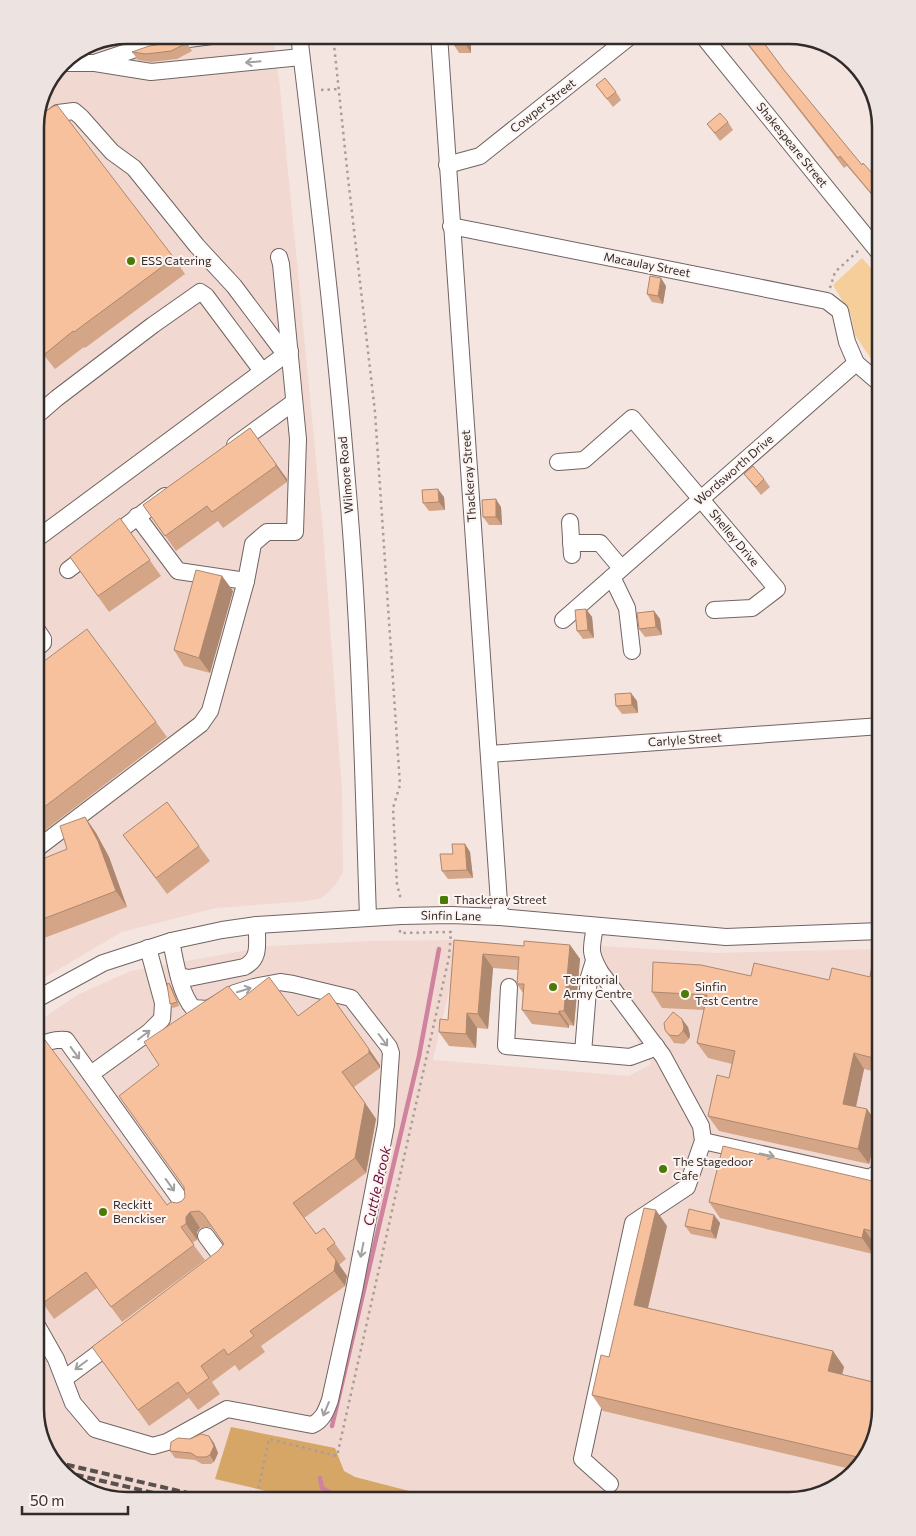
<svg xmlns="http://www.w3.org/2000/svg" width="916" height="1536" font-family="Commissioner,sans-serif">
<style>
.built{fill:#f1d9d2}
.green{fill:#f5ce9a}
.forest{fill:#d5a666}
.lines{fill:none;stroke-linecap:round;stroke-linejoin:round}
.stream{stroke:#cf839e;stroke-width:4.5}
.minor-casing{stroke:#716461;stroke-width:18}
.path{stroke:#a99d9a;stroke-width:2.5;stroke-dasharray:2.5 4;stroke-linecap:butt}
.minor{stroke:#fff;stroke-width:16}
.rail{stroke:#59514f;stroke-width:4;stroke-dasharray:8 4;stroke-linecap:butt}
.wall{fill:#d4a687}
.shaded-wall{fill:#ad876e}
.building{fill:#f7c19d;stroke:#ad876e}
.oneway{stroke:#a2a09f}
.poi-dot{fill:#4a7b04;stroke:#fdf4f1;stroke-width:2}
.labels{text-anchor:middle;stroke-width:4;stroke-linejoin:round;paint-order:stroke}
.street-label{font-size:12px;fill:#312b29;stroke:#fdf4f1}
.poi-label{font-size:12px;fill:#312b29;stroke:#fdf4f1;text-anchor:start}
.water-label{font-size:14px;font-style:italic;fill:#680c39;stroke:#fdf4f1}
.rim{fill:none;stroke:#312b29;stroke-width:2.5}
</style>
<rect width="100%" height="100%" fill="#f4e5e1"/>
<g class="built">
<path d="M127,35H273L280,88L324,542L342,790L343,872L336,884L327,894L321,898L308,901L216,908L122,932L35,983V121L62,62L92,42Z"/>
<path d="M458,940L452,978L433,1060L629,1076L651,1064L631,1029L584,963V945L715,953L881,949V1410L866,1460L830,1492L789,1501H121L75,1485L44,1450L35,1409V1024L77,995L131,971L270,946L369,941Z"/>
</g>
<path class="green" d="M862,258L881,280V366L874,363L855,335L851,315L833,285Z"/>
<path class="forest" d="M231,1427L335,1448L344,1471L355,1477L448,1501H309L215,1479Z"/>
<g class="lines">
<g class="stream">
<path d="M332,1426L419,1056L439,949"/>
<path d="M320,1478L322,1488L331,1493L371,1501"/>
</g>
<g class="minor-casing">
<g id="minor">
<path d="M299,35C317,184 335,332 347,482C360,627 363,772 368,917"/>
<path d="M439,35L500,917"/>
<path d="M702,35L881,255"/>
<path d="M97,62L151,44L219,35"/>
<path d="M61,63H95L151,72L301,57"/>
<path d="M45,123L58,113L74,111L81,117L112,152L134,168L197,246L234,286L285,354"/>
<path d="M447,165L480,156L632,35"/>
<path d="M451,226L827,301L840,311L847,342L856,363L877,381L881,382"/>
<path d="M35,417L57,398L153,325L200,292L206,296L262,371"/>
<path d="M235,445L294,402"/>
<path d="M558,462L584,460L632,418L777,589L752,608L714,610"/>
<path d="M137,516L178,571L246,581"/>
<path d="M570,522L572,555"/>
<path d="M35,540L290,351"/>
<path d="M571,543H600L621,568"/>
<path d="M68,570L165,496"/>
<path d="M612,577L627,608L632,651"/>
<path d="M563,620L856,363"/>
<path d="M35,650L43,643V639L35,627"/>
<path d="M489,754L881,726"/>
<path d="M35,850L201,724L210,711L246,581L253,544L267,532H295L298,439L281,264L279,257"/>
<path d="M595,927C591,949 589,953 601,973L663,1056L701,1126L703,1141L687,1187L633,1223L582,1459L610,1484"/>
<path d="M179,976L189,978L244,967C262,958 256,942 257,925"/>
<path d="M509,987L506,1046L630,1057L649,1050L656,1046"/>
<path d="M35,1000L103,963L171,941L222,930L257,925L401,916L451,915L500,917L726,937L881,931"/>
<path d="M35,1048C46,1042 54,1039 66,1040L187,1209"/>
<path d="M583,1053L589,977L594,961"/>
<path d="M91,1074L149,1032L162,1019L163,1003L148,948"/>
<path d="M703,1141L870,1178L881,1170"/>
<path d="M206,1236L223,1259L214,1266"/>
<path d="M35,1322L56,1359L73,1403L95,1429L153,1446L167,1442L227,1409L312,1425C323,1420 326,1411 330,1400L354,1291L386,1125L391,1053L389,1047L351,998L293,984L280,982L254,987L235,993L208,1009L193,1008C180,994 175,960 171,941"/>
<path d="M64,1379L115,1341"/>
</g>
</g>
<g class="path">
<path d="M333,35L348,178L375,412L400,785L393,808L397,885L400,895V901"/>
<path d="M321,90L339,89"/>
<path d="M830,288L835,272L859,250"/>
<path d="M256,1501L269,1439L337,1456L449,957L451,932L400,933V929"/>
</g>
<use href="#minor" class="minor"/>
<g class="rail">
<path d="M55,1462L222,1501"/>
<path d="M64,1472L188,1501"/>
</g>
</g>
<g class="wall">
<path d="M453,35H470L471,53H459L454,45Z"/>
<path d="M740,35H758L784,70L862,165L881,183V206L847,166L844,168Z"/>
<path d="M187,43L192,51L177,59L151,62L138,60L132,52Z"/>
<path d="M596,85L616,92L621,100L613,107Z"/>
<path d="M35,121L174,258L185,274L85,348L84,347L55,369L35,344Z"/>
<path d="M728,122L733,130L720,141L707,124Z"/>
<path d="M666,286L663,304L652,302L647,294Z"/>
<path d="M250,428L287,479V482L223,528L218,521L176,551L143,505Z"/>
<path d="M744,474L764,479L770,487L761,495Z"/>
<path d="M444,497L445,510L429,511L423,503Z"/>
<path d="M501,507L502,525H489L483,517Z"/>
<path d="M120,518L161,576L109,612L70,557Z"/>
<path d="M222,576L233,591L210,673L184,666L174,650Z"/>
<path d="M586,609L592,617L594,638L583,639L577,631Z"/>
<path d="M654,611L660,619L662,635L645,637L639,629Z"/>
<path d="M35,668L156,722L167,737L35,838Z"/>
<path d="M637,701L638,713L622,714L616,706Z"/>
<path d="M85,817L96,833L109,857L127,907L44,938L35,925V862L67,849Z"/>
<path d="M123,835L199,846L210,861L167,894Z"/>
<path d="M465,844L470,852L473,878L448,879L442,871L453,854Z"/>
<path d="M454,940L524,946L570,945L580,959L574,1026L569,1025V1028L532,1024L522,1010L523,993L517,984L518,970L493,968L488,1029L477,1028L476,1048L449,1046L439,1032L448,1020Z"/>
<path d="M881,967V1073L864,1069L856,1107L867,1109L878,1125L869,1164L719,1131L708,1116L729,1078L732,1064L708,1058L697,1043L704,1010L662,1008L652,992L751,976L829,980L870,977Z"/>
<path d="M169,983L172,988L179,1006L173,1008L170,1004Z"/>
<path d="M329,993L380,1065V1068L354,1087L376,1119L366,1173L304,1218L316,1234L324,1228L346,1259L339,1265L347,1276L345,1286L261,1346L265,1352L239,1371L235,1365L212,1382L220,1394L198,1410L189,1398L149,1426L103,1362L218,1251L224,1244L214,1230L210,1227L200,1228L197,1232V1240L192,1243L205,1260L122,1322L97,1288L54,1319L35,1292L167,1205L177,1203L182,1201L185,1197L184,1188L159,1065L240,1000L298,1016Z"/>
<path d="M688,1027L690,1035L689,1039L684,1044L674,1043L665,1030Z"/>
<path d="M881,1183V1246L875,1245L873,1254L720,1218L709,1202Z"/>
<path d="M714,1215L720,1223L716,1239L691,1234L685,1226Z"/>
<path d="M667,1226L648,1308L833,1351L844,1367L842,1374L881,1410L866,1460L855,1470L603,1411L592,1395L609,1357Z"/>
<path d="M190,1439L214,1443L218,1453L214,1462L211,1464H202L195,1460L175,1458L170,1451Z"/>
</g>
<g class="shaded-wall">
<path d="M465,35H470L471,36V53L466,45Z"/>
<path d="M661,278L666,286L663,304L658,296Z"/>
<path d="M276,464L287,479V482L276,466Z"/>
<path d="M438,489L444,497L445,510L439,502Z"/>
<path d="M496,499L501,507L502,525L496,517Z"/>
<path d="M222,576L233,591L210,673L199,658Z"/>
<path d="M586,609L592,617L594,638L588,630Z"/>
<path d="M654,611L660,619L662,635L656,627Z"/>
<path d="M631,693L637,701L638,713L632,705Z"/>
<path d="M85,817L96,833L109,857L127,907L116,891Z"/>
<path d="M465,844L470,852L473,878L467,870Z"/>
<path d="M570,945L580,959L574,1026L564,1011Z"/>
<path d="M483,954L493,968L488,1029L478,1014Z"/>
<path d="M169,983L172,988L179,1006L177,1002Z"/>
<path d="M559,1011L569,1025V1028L559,1014Z"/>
<path d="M467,1013L477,1028L476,1048L466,1034Z"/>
<path d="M682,1019L688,1027L690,1035L689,1039L683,1031Z"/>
<path d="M369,1049L380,1065V1068L369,1053Z"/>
<path d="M854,1053L864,1069L853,1120L843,1104Z"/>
<path d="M365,1103L376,1119L366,1173L355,1158Z"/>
<path d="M867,1109L878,1125L869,1164L858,1149Z"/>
<path d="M881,1209V1240L876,1232Z"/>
<path d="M656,1210L667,1226L645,1320L634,1305Z"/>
<path d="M190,1212L200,1228L197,1232V1240L186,1224V1217Z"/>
<path d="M714,1215L720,1223L716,1239L711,1231Z"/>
<path d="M864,1229L875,1245L873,1254L862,1238Z"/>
<path d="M336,1260L347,1276L345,1286L334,1271Z"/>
<path d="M833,1351L844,1367L839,1387L828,1371Z"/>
<path d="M209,1436L214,1443L218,1453L214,1462L210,1455Z"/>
</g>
<g class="building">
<path d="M453,35H465L466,45H454Z"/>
<path d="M741,35H758L784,70L862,165L863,163L881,183V205L840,156L838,158Z"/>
<path d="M177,42L187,43L171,51L146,54L132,52L149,46Z"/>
<path d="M605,78L616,92L607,99L596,85Z"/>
<path d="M57,105L174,258L74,332L73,331L45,354L35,342V121L37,118L52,107Z"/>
<path d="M720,113L728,122L715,133L707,124Z"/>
<path d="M650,276L661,278L658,296L647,294Z"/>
<path d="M250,428L276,464V466L212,512L207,506L165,536L143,505Z"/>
<path d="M753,466L764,479L756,487L744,474Z"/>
<path d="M438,489L439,502L423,503L422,490Z"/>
<path d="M496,499V517H483L482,500Z"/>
<path d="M120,518L150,560L98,596L70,557Z"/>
<path d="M196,570L222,576L199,658L174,650Z"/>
<path d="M881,595V608H878L877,596Z"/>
<path d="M586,609L588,630L577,631L575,610Z"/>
<path d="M654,611L656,627L639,629L637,613Z"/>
<path d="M87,629L156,722L35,814V668Z"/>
<path d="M631,693L632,705L616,706L615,694Z"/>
<path d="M167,802L199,846L156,878L123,835Z"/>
<path d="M85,817L98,841L116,891L35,922V862L67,849L60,826Z"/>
<path d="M452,844H465L467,870L442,871L440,854H453Z"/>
<path d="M454,940L524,946V941L570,945L564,1011H559V1014L522,1010L524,984H517L519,957L483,954L478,1014L467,1013L466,1034L439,1032L440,1019L448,1020Z"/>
<path d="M653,962L701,965L751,976L754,963L829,980L832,968L870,977L872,965L881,967V1060L854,1053L843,1104L867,1109L858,1149L708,1116L717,1075L729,1078L735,1051L697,1043L707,995L652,992Z"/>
<path d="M269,977L298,1016L329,993L369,1049V1053L342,1072L365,1103L355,1158L293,1203L316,1234L324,1228L335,1243L327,1249L336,1260L334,1271L250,1331L254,1336L228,1355L224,1349L201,1366L209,1378L187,1394L178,1382L138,1410L92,1347L218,1251L224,1244L203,1214L199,1211L190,1212L186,1217V1224L181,1227L194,1245L111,1307L86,1272L43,1303L35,1292V1047L45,1040L167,1205L171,1202L177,1203L182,1201L185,1197L184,1187L119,1096L159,1065L144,1042L228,986L240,1000Z"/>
<path d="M169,983L177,1002L170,1004L167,984Z"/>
<path d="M673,1012L682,1019L684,1027L683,1031L678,1036L669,1035L665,1030L664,1023Z"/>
<path d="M723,1146L881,1183V1209L876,1232L864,1229L862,1238L709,1202Z"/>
<path d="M644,1208L656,1210L634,1305L833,1351L828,1371L881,1384V1410L866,1459L592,1395L601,1355L609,1357Z"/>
<path d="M689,1209L714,1215L711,1231L685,1226Z"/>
<path d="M201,1434L209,1436L214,1446L210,1455L206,1457H197L191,1453L170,1451L171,1442L178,1438L190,1439Z"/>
</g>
<defs><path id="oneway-shaft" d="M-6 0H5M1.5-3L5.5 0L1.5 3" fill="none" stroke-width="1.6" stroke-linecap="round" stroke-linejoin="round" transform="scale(1.25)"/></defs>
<g class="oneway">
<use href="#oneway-shaft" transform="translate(253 62) rotate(175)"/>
<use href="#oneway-shaft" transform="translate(244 990) rotate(-17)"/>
<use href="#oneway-shaft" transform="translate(144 1035) rotate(-37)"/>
<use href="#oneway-shaft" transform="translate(383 1040) rotate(53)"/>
<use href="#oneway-shaft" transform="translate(75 1053) rotate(54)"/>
<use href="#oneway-shaft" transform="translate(767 1155) rotate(12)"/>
<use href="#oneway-shaft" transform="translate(170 1185) rotate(54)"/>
<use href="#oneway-shaft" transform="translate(362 1250) rotate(101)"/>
<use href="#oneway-shaft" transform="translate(81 1365) rotate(143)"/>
<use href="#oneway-shaft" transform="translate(326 1409) rotate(113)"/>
</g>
<g class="poi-dot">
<circle cx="131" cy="261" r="5"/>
<rect x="439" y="895" width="10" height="10" rx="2.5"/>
<circle cx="553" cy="987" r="5"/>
<circle cx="685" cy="994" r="5"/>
<circle cx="663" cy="1169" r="5"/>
<circle cx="103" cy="1212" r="5"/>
</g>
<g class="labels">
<g class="street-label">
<text transform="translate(543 106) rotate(-38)" y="4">Cowper Street</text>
<text transform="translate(792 145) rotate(51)" y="4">Shakespeare Street</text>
<text transform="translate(647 265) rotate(11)" y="4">Macaulay Street</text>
<text transform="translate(734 470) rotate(-41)" y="4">Wordsworth Drive</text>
<text transform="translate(346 475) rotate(-95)" y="4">Wilmore Road</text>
<text transform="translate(469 476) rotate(-94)" y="4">Thackeray Street</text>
<text transform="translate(734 538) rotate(50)" y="4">Shelley Drive</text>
<text transform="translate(685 740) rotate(-4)" y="4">Carlyle Street</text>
<text transform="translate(451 916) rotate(1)" y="4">Sinfin Lane</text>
</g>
<g class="poi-label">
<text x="141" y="265">ESS Catering</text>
<text x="454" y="904">Thackeray Street</text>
<text x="563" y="984">Territorial<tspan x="563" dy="14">Army Centre</tspan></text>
<text x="695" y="991">Sinfin<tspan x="695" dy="14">Test Centre</tspan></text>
<text x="673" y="1166">The Stagedoor<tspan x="673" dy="14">Cafe</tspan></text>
<text x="113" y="1209">Reckitt<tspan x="113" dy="14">Benckiser</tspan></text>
</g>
<g class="water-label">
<text transform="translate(377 1186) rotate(-77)" y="5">Cuttle Brook</text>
</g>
</g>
<path d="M0 0H916V1536H0ZM127 44H789A83 83 0 0 1 872 127V1409A83 83 0 0 1 789 1492H127A83 83 0 0 1 44 1409V127A83 83 0 0 1 127 44Z" fill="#ede4e1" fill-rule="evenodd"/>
<path class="rim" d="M127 44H789A83 83 0 0 1 872 127V1409A83 83 0 0 1 789 1492H127A83 83 0 0 1 44 1409V127A83 83 0 0 1 127 44Z"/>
<path d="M22 1506v8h106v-8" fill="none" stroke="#312b29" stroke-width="2.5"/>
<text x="30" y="1506" font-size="15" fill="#312b29" stroke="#fdf4f1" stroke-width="4" paint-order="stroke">50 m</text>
</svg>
